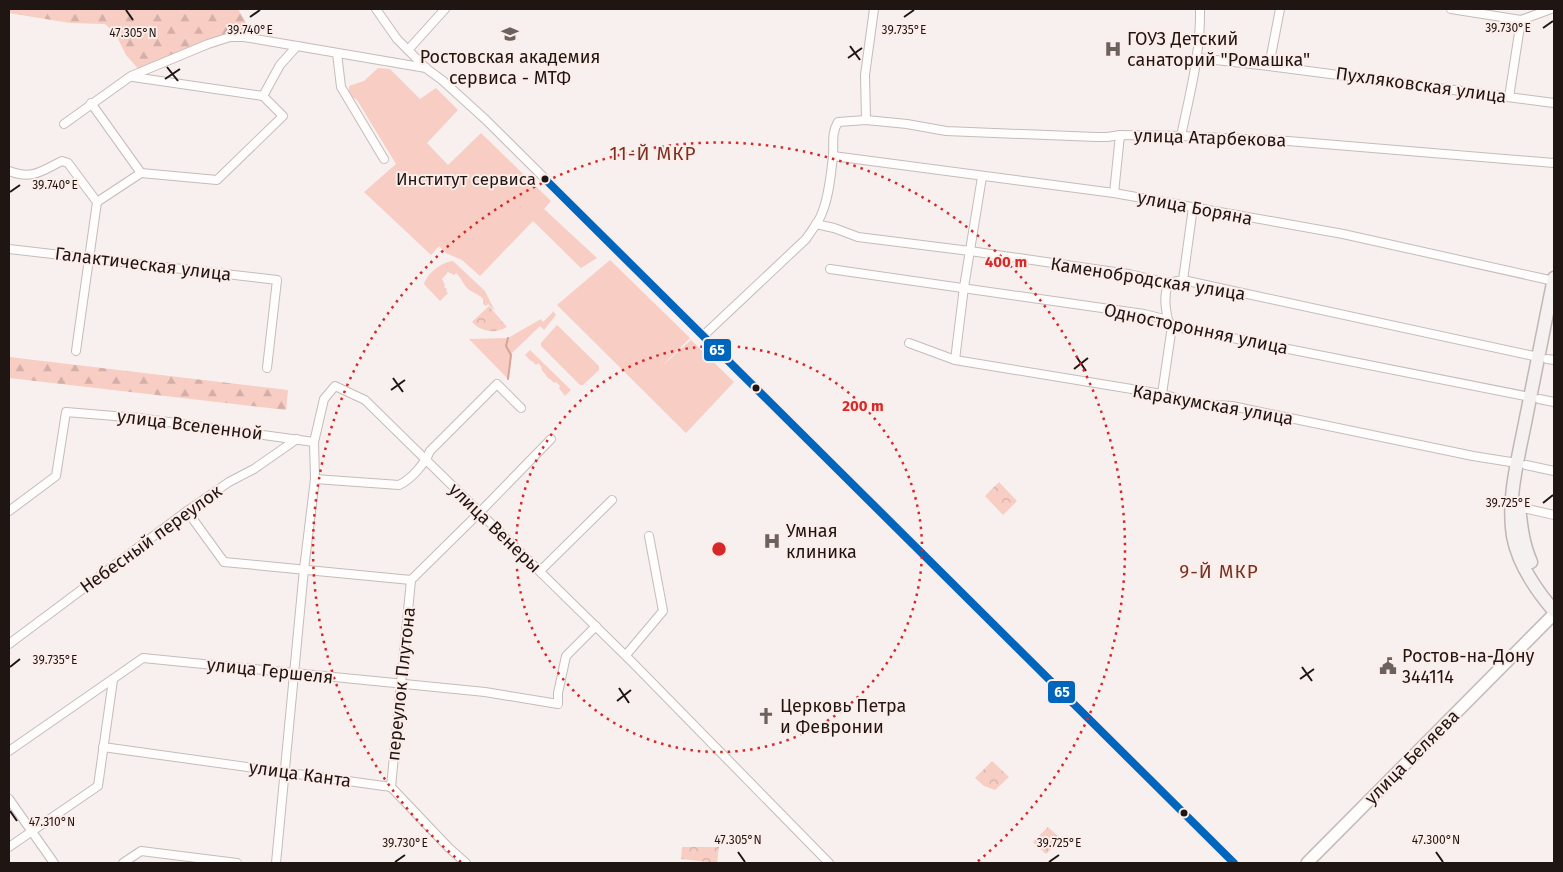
<svg xmlns="http://www.w3.org/2000/svg" width="1563" height="872" font-family="'Fira Sans',sans-serif">
<style>
.grass{fill:#f7cdc4}
.forest{fill:url(#forest-firs)}
.park{fill:url(#park-crowns)}
.lines{fill:none;stroke-linecap:round;stroke-linejoin:round}
.stream{stroke:#d6a397;stroke-width:2}
.minor-casing{stroke:#c4bcba;stroke-width:10}
.secondary-casing{stroke:#c4bcba;stroke-width:14}
.primary-casing{stroke:#c2b6b4;stroke-width:15}
.minor{stroke:#fefdfc;stroke-width:8}
.secondary{stroke:#fefdfc;stroke-width:11}
.primary{stroke:#f5f1f0;stroke-width:12}
.bus-1-casing{stroke:#fdede9;stroke-width:11}
.bus-1{stroke:#0065bd;stroke-width:8}
.ticks{fill:none;stroke:#1f1614;stroke-width:2}
.ring{fill:none;stroke:#d62828;stroke-width:2.5;stroke-dasharray:2.5 5}
.bus-dot{fill:#1f1614;stroke:#fdede9;stroke-width:2}
.labels{text-anchor:middle;stroke-width:4;stroke-linejoin:round;paint-order:stroke}
.bus-label{font-size:17px;fill:#1f1614;stroke:#fdede9;text-anchor:end}
.poi-label{font-size:18px;fill:#1f1614;stroke:#fdede9;text-anchor:start}
.street-label{font-size:18px;fill:#1f1614;stroke:#fdede9}
.neighbourhood-label{font-size:19px;letter-spacing:1px;fill:#783324;stroke:#fdede9}
.ticks-label{font-size:12px;text-anchor:middle;fill:#1f1614;stroke:#fdede9;stroke-width:4;stroke-linejoin:round;paint-order:stroke}
.centre{fill:#d62828;stroke:#fdede9;stroke-width:2.5}
.ring-label{font-size:15px;text-anchor:middle;font-weight:bold;fill:#d62828;stroke:#fdede9;stroke-width:4;stroke-linejoin:round;paint-order:stroke}
.line-badge{stroke:#fdede9;stroke-width:2}
.badge-label{font-size:14px;text-anchor:middle;font-weight:bold;fill:#fff}
</style>
<defs>
<pattern id="forest-firs" width="22" height="20" patternUnits="userSpaceOnUse" patternTransform="scale(1.25)"><rect width="22" height="20" fill="#f7cdc4"/><path d="M5 1l3.5 6h-7zM16 11l3.5 6h-7z" fill="#d3afa8"/></pattern>
<pattern id="park-crowns" width="20" height="18" patternUnits="userSpaceOnUse" patternTransform="scale(1.25)"><rect width="20" height="18" fill="#f7cdc4"/><path d="M2 6a3 3 0 1 1 6 0M12 15a3 3 0 1 1 6 0" fill="none" stroke="#d3afa8"/></pattern>
</defs>
<rect width="100%" height="100%" fill="#f8f0ee"/>
<g class="grass">
<path d="M378,68L390,69L420,99L436,88L458,110L427,143L448,165L481,133L551,201L544,209L597,258L581,268L533,221L480,276L462,260L446,253L439,246L431,255L364,192L396,164L357,100L349,95V86L364,81Z"/>
<path d="M610,260L690,338L660,368L691,340L734,382L686,433L557,305Z"/>
<path d="M453,261L485,291L495,311L488,304L486,306L483,304V299C478,293 472,293 467,288C463,284 462,279 456,273L454,275L448,272L442,279L445,285L444,287L447,289L446,291L448,293L440,301L424,284C427,273 442,262 453,261Z"/>
<path d="M553,311L556,315L544,330L540,326L512,353L508,379L469,339L508,338L541,319L543,322L552,313Z"/>
<path d="M557,325L599,366V370L583,385H580L541,346V343Z"/>
<path d="M530,350L571,390L565,396L559,388L560,386L556,382L554,383L550,379H549L541,369L542,368L538,363L536,365L532,361H531L525,355Z"/>
</g>
<g class="forest">
<path d="M9,9H238L249,28L244,37H230L141,72L126,55L115,33L105,24L70,23L9,13Z"/>
<path d="M9,357L288,390L286,410L9,378Z"/>
</g>
<g class="park">
<path d="M489,306L507,327C495,334 481,332 472,322Z"/>
<path d="M999,482L1017,501L1003,515L985,496Z"/>
<path d="M992,761L1009,777L995,790L984,786L975,778Z"/>
<path d="M1048,827L1061,839L1046,854L1033,842Z"/>
<path d="M682,847H719L717,863L681,859Z"/>
</g>
<g class="lines">
<path class="stream" d="M508,379L511,355L506,346L508,338"/>
<g class="minor-casing">
<g id="minor">
<path d="M376,9L397,39L427,69L442,80L486,120L1234,863"/>
<path d="M1451,9L1521,20L1551,9"/>
<path d="M408,50L445,9"/>
<path d="M337,53L341,87L384,159"/>
<path d="M1198,58L1269,66L1554,103"/>
<path d="M1269,66L1280,9"/>
<path d="M133,77L263,96L283,116L217,180L141,173"/>
<path d="M263,96L280,65L297,46"/>
<path d="M1509,97L1521,20"/>
<path d="M91,103L141,173"/>
<path d="M866,120L865,75L874,9"/>
<path d="M64,124L131,76L208,44L230,37H244L297,46L426,68"/>
<path d="M1181,136C1190,93 1201,52 1200,9"/>
<path d="M833,156L1114,193L1343,234L1554,281"/>
<path d="M9,171C33,180 41,171 62,161L68,163L97,202L76,351"/>
<path d="M1114,193L1120,135"/>
<path d="M97,202L141,173"/>
<path d="M816,224L834,228L858,237L970,251L1129,274L1168,283L1183,280L1538,357"/>
<path d="M9,249L277,280L267,368"/>
<path d="M830,269L1144,314L1168,320L1172,326L1530,397"/>
<path d="M1183,280L1193,207"/>
<path d="M1168,283C1164,297 1165,306 1168,320"/>
<path d="M704,335L806,239C811,231 819,222 822,213C829,196 831,174 833,156C834,144 831,133 838,122L866,120L907,124L946,131L1096,137H1107L1120,135L1181,136L1288,141L1554,163"/>
<path d="M909,343L955,360L1162,394L1197,404L1232,406L1473,456L1517,463"/>
<path d="M1547,359L1554,360"/>
<path d="M955,360L964,287L982,177"/>
<path d="M1162,394L1172,326"/>
<path d="M1539,399L1554,402"/>
<path d="M1526,465L1554,471"/>
<path d="M315,479L399,485C412,479 425,463 430,451L497,384L521,408"/>
<path d="M1519,507L1554,515"/>
<path d="M9,511L56,476L66,412L139,418L314,442"/>
<path d="M187,511L224,562L411,580L480,512L551,439"/>
<path d="M540,571L612,500"/>
<path d="M9,644L187,511L229,482L254,469L297,439"/>
<path d="M626,655L663,611L649,536"/>
<path d="M103,747L391,787L449,848L466,863"/>
<path d="M9,751L143,658L485,692L558,704V693L566,656L596,626"/>
<path d="M391,787L411,580"/>
<path d="M9,799L54,863"/>
<path d="M9,847L98,786L113,680"/>
<path d="M123,863L141,851L237,863"/>
<path d="M276,863L304,569L315,479L314,442L324,399L335,386L365,400L632,662L829,863"/>
</g>
</g>
<g class="secondary-casing">
<path id="secondary" d="M1307,863L1554,614"/>
</g>
<g class="primary-casing">
<g id="primary">
<path d="M1554,278C1544,326 1535,375 1525,423C1518,459 1507,499 1513,536C1518,564 1536,590 1554,611"/>
<path d="M1519,506C1521,526 1523,544 1531,562"/>
</g>
</g>
<use href="#minor" class="minor"/>
<use href="#secondary" class="secondary"/>
<use href="#primary" class="primary"/>
<g class="bus-1-casing">
<path id="bus-1" d="M545,179L1234,863"/>
</g>
<use href="#bus-1" class="bus-1"/>
</g>
<path class="ticks" d="M126,10L133,20M250,17L260,10M904,17L914,10M1543,28L1553,21M850,46L860,60M848,58L862,48M167,67L178,81M165,79L180,69M10,192L20,185M1076,356L1086,371M1074,369L1088,358M393,378L403,392M391,390L405,380M1543,503L1553,495M10,667L20,659M1302,667L1312,681M1300,679L1314,669M619,688L629,703M617,701L631,690M10,811L17,821M738,852L745,862M1436,852L1443,862M395,862L405,855M1049,862L1059,855"/>
<g class="ring">
<circle cx="719" cy="549" r="203"/>
<path d="M461 862A406 406 0 1 1 977 862"/>
</g>
<defs>
<g id="university-bare" transform="scale(1.35)"><path d="M0-5L7-2L0 1L-7-2ZM-4 1L0 2.5L4 1V4Q0 6-4 4Z" fill="#6b6260" stroke="#fdede9" stroke-width="2.5" paint-order="stroke"/></g>
<g id="hospital-bare" transform="scale(1.35)"><path d="M-5-5h3v3.5h4V-5h3V5h-3V1.5h-4V5h-3Z" fill="#6b6260" stroke="#fdede9" stroke-width="2.5" paint-order="stroke"/></g>
<g id="civic-bare" transform="scale(1.35)"><path d="M-.6-6.5H3V-4.5H.6V-3L4-1V1h2V6H-6V1h2V-1L-.6-3ZM-1.2 2.5V6h2.4V2.5Z" fill="#6b6260" stroke="#fdede9" stroke-width="2.5" paint-order="stroke"/></g>
<g id="church-bare" transform="scale(1.35)"><path d="M-1.2-6h2.4v3.5h3.3v2.4h-3.3V6h-2.4V-.1h-3.3v-2.4h3.3Z" fill="#6b6260" stroke="#fdede9" stroke-width="2.5" paint-order="stroke"/></g>
</defs>
<g fill-rule="evenodd">
<use href="#university-bare" x="510" y="34"/>
<use href="#hospital-bare" x="1113" y="49"/>
<use href="#hospital-bare" x="772" y="541"/>
<use href="#civic-bare" x="1388" y="666"/>
<use href="#church-bare" x="766" y="716"/>
</g>
<g class="bus-dot">
<circle cx="545" cy="179" r="4.5"/>
<circle cx="756" cy="388" r="4.5"/>
<circle cx="1184" cy="813" r="4.5"/>
</g>
<g class="labels">
<g class="bus-label">
<text x="536" y="185">Институт сервиса</text>
</g>
<g class="poi-label">
<text x="1127" y="45">ГОУЗ Детский<tspan x="1127" dy="21">санаторий "Ромашка"</tspan></text>
<text x="510" y="63" text-anchor="middle">Ростовская академия<tspan x="510" dy="21">сервиса - МТФ</tspan></text>
<text x="786" y="537">Умная<tspan x="786" dy="21">клиника</tspan></text>
<text x="1402" y="662">Ростов-на-Дону<tspan x="1402" dy="21">344114</tspan></text>
<text x="780" y="712">Церковь Петра<tspan x="780" dy="21">и Февронии</tspan></text>
</g>
<g class="street-label">
<text transform="translate(1421 85) rotate(8)" y="6">Пухляковская улица</text>
<text transform="translate(1210 138) rotate(2)" y="6">улица Атарбекова</text>
<text transform="translate(1195 208) rotate(11)" y="6">улица Боряна</text>
<text transform="translate(143 264) rotate(7)" y="6">Галактическая улица</text>
<text transform="translate(1148 279) rotate(9)" y="6">Каменобродская улица</text>
<text transform="translate(1196 329) rotate(12)" y="6">Односторонняя улица</text>
<text transform="translate(1213 405) rotate(10)" y="6">Каракумская улица</text>
<text transform="translate(190 425) rotate(7)" y="6">улица Вселенной</text>
<text transform="translate(495 528) rotate(44)" y="6">улица Венеры</text>
<text transform="translate(151 539) rotate(-36)" y="6">Небесный переулок</text>
<text transform="translate(270 671) rotate(6)" y="6">улица Гершеля</text>
<text transform="translate(401 684) rotate(-84)" y="6">переулок Плутона</text>
<text transform="translate(1412 757) rotate(-45)" y="6">улица Беляева</text>
<text transform="translate(300 774) rotate(8)" y="6">улица Канта</text>
</g>
<g class="neighbourhood-label">
<text x="653" y="160">11-Й МКР</text>
<text x="1219" y="578">9-Й МКР</text>
</g>
</g>
<g class="ticks-label">
<text x="1508" y="32">39.730°E</text>
<text x="250" y="34">39.740°E</text>
<text x="904" y="34">39.735°E</text>
<text x="133" y="37">47.305°N</text>
<text x="55" y="189">39.740°E</text>
<text x="1508" y="507">39.725°E</text>
<text x="55" y="664">39.735°E</text>
<text x="52" y="826">47.310°N</text>
<text x="738" y="844">47.305°N</text>
<text x="1436" y="844">47.300°N</text>
<text x="405" y="847">39.730°E</text>
<text x="1059" y="847">39.725°E</text>
</g>
<circle cx="719" cy="549" r="8" class="centre"/>
<g class="ring-label">
<text x="1006" y="267">400 m</text>
<text x="863" y="411">200 m</text>
</g>
<g class="line-badge">
<rect x="703" y="338" width="29" height="24" rx="5" fill="#0065bd"/>
<rect x="1047" y="680" width="29" height="24" rx="5" fill="#0065bd"/>
</g>
<g class="badge-label">
<text x="717" y="355">65</text>
<text x="1062" y="697">65</text>
</g>
<rect width="1563" height="872" fill="none" stroke="#1f1614" stroke-width="20"/>
</svg>
